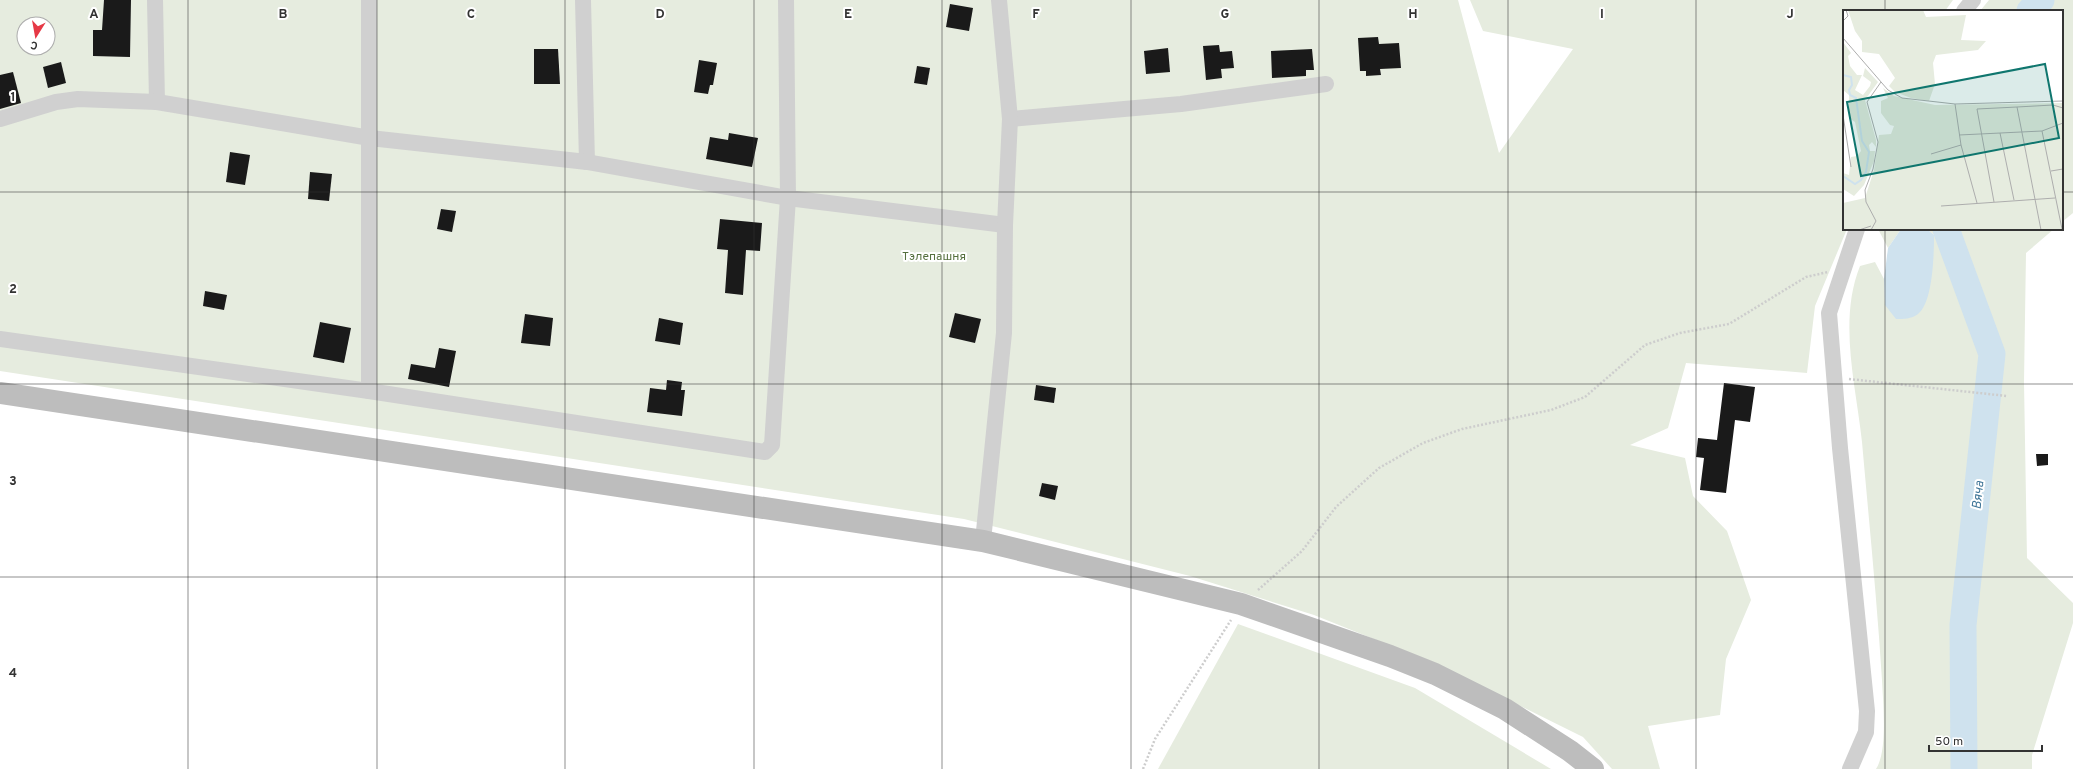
<svg xmlns="http://www.w3.org/2000/svg" width="2073" height="769" font-family="Overpass,sans-serif">
<style>
.green{fill:#e6ecdf;fill-rule:evenodd}
.water{fill:#cfe2ee}
.lines{fill:none;stroke-linecap:round;stroke-linejoin:round}
.river{stroke:#cfe2ee;stroke-width:27}
.building{fill:#1a1a1a}
.path{stroke:#cdcdcd;stroke-width:2.5;stroke-dasharray:2 2;stroke-linecap:butt}
.street{stroke:#d0d0d0;stroke-width:16}
.secondary{stroke:#bdbdbd;stroke-width:22}
.grid{fill:none;stroke:#333;stroke-width:1;stroke-opacity:0.55}
.labels{text-anchor:middle;stroke-width:4;stroke-linejoin:round;paint-order:stroke}
.park-label{font-size:12px;fill:#56703f;stroke:#fff}
.water-label{font-size:13px;font-style:italic;fill:#3f7597;stroke:#fff}
.inset-river{fill:none;stroke:#cfe2ee;stroke-width:2}
.inset-road{fill:none;stroke:#adadad;stroke-width:1}
.view{fill:#0f766e;fill-opacity:0.15;stroke:#0f766e;stroke-width:2}
.inset-edge{fill:none;stroke:#333;stroke-width:2}
.grid-label{font-size:13px;text-anchor:middle;font-weight:bold;fill:#333;stroke:#fff;stroke-width:4;stroke-linejoin:round;paint-order:stroke}
</style>
<rect width="100%" height="100%" fill="#fff"/>
<g class="green">
<path d="M0,0H1458L1499,153L1573,49L1483,31L1470,0H1953L1945,11H1844V229H1847L1815,306L1807,373L1686,363L1668,428L1630,445L1685,458L1693,496L1727,531L1751,600L1726,659L1720,715L1648,726L1660,769H1612L1583,737L1436,664L1314,615L1190,576L964,519L0,371ZM24,24H48V48H24Z"/>
<path d="M1989,0H2073V213L2062,222V11H1980Z"/>
<path d="M1878,229H1901L1888,248Z"/>
<path d="M1927,229H2054L2026,253L2024,382L2027,558L2073,603V623L2032,755V769H1876C1888,751 1883,702 1882,680C1877,601 1869,521 1862,442C1856,385 1838,321 1860,266L1875,262L1884,279L1885,305L1934,235Z"/>
<path d="M1238,624L1415,688L1551,769H1158Z"/>
</g>
<path class="water" d="M1901,229H1927L1934,235C1934,254 1933,302 1918,314C1911,319 1904,319 1896,319L1885,305L1884,279L1888,248Z"/>
<g class="lines">
<g class="river">
<path d="M2030,11L2041,0"/>
<path d="M1946,229L1992,354L1963,625L1964,769"/>
</g>
</g>
<g class="building">
<path d="M104,0H131L130,57L93,56V30H102Z"/>
<path d="M950,4L973,8L969,31L946,27Z"/>
<path d="M1378,37L1379,44L1399,43L1401,68L1380,69L1381,75L1366,76V71H1360L1358,38Z"/>
<path d="M1219,45L1220,52L1232,51L1234,68L1221,69L1222,78L1206,80L1203,46Z"/>
<path d="M1168,48L1170,72L1146,74L1144,51Z"/>
<path d="M534,49H558L560,84H534Z"/>
<path d="M1312,49L1314,70H1306V76L1272,78L1271,51Z"/>
<path d="M699,60L717,63L713,85H710L708,94L694,92Z"/>
<path d="M61,62L66,83L48,88L43,67Z"/>
<path d="M917,66L930,68L927,85L914,83Z"/>
<path d="M13,72L21,103L0,109V75Z"/>
<path d="M729,133L758,138L752,167L706,159L710,137L728,140Z"/>
<path d="M230,152L250,155L245,185L226,182Z"/>
<path d="M310,172L332,174L329,201L308,199Z"/>
<path d="M441,209L456,211L452,232L437,229Z"/>
<path d="M720,219L762,223L760,251L746,250L743,295L725,293L728,250L717,249Z"/>
<path d="M205,291L227,295L224,310L203,306Z"/>
<path d="M955,313L981,319L975,343L949,337Z"/>
<path d="M525,314L553,318L550,346L521,343Z"/>
<path d="M659,318L683,323L680,345L655,341Z"/>
<path d="M320,322L351,328L344,363L313,357Z"/>
<path d="M439,348L456,351L449,387L408,379L411,364L435,368Z"/>
<path d="M667,380L682,382L681,390H685L682,416L647,412L650,388L666,390Z"/>
<path d="M1724,383L1755,387L1750,422L1735,420L1726,493L1700,490L1704,458L1696,457L1698,438L1717,440Z"/>
<path d="M1036,385L1056,388L1054,403L1034,400Z"/>
<path d="M2036,454H2048V465L2037,466Z"/>
<path d="M1042,483L1058,486L1055,500L1039,496Z"/>
</g>
<g class="lines">
<g class="path">
<path d="M1849,379L2007,396"/>
<path d="M1258,590L1302,551L1336,507L1379,468L1423,443L1462,429L1551,410L1585,397L1645,345L1680,333L1729,324L1806,277L1828,272"/>
<path d="M1143,769L1155,739L1231,620"/>
</g>
<g class="street">
<path d="M155,0L157,102"/>
<path d="M583,0L587,162"/>
<path d="M1964,11L1973,0"/>
<path d="M0,119L56,102L78,99L157,102L370,138L587,162L788,198L1005,225"/>
<path d="M1010,119L1181,104L1326,84"/>
<path d="M0,339L369,391V0"/>
<path d="M369,391L765,452L772,445L788,198L786,0"/>
<path d="M983,541L1004,333L1005,225L1010,119L999,0"/>
<path d="M1850,769L1866,732L1867,711L1840,448L1829,313L1857,229"/>
</g>
<path class="secondary" d="M0,393L983,541L1241,604L1390,656L1435,674L1505,709L1570,751L1593,769"/>
</g>
<path class="grid" d="M188,0V769M377,0V769M565,0V769M754,0V769M942,0V769M1131,0V769M1319,0V769M1508,0V769M1696,0V769M1885,0V11M0,192H1844M2062,192H2073M1885,229V769M0,384H2073M0,577H2073"/>
<g class="labels">
<g class="park-label">
<text x="934" y="260">Тэлепашня</text>
</g>
<g class="water-label">
<text transform="translate(1977 495) rotate(-84)" y="5">Вяча</text>
</g>
</g>
<g transform="translate(1843 10)">
<rect width="220" height="220" fill="#fff"/>
<path d="M5,0H80L83,7L123,5L118,30L143,31L135,40L93,45L90,53L92,74L86,91L68,88L52,82L46,76L52,68L36,44L19,42V31L12,21ZM0,32L8,43L5,46L7,56L14,65H19L12,80L20,85L27,76L28,72L20,66L22,58L35,72L22,90L33,130V137L29,132L26,135L27,141H32L31,151L21,175L11,186L0,179V163L6,165L8,147L14,146L18,141L12,112L6,108V85L0,80ZM40,78L51,86L92,95L220,93V220H0V193L22,188L31,160L36,125L48,124L51,116L47,115L38,103V91L45,88Z" fill="#e6ecdf"/>
<path class="inset-river" d="M0,65L8,67L9,75L6,80L7,85L13,88L19,131L26,142L23,162L18,170L12,174L0,166"/>
<path class="inset-road" d="M0,11L5,6L3,0M0,28L45,80L59,88L112,94L220,91M112,94L118,135L134,193M0,105L8,157M199,121L219,219M157,123L171,190M116,125L199,121L220,113M88,144L118,135M208,161L220,159M151,192L134,99L174,97M98,196L212,188M16,220L28,216M28,220L33,211L23,192L22,180L30,159L35,132L24,92L38,72M198,220L174,97L210,95L220,98"/>
<path class="view" d="M202,54L216,128L18,166L4,92Z"/>
<rect width="220" height="220" class="inset-edge"/>
</g>
<g class="grid-label">
<text x="94" y="18">A</text>
<text x="283" y="18">B</text>
<text x="471" y="18">C</text>
<text x="660" y="18">D</text>
<text x="848" y="18">E</text>
<text x="1036" y="18">F</text>
<text x="1225" y="18">G</text>
<text x="1413" y="18">H</text>
<text x="1602" y="18">I</text>
<text x="1790" y="18">J</text>
<text x="13" y="101">1</text>
<text x="13" y="293">2</text>
<text x="13" y="485">3</text>
<text x="13" y="677">4</text>
</g>
<g transform="translate(36 36) rotate(191)"><circle r="19" fill="#ffffff" stroke="#adadad"/>
<path d="M0-3L7 15L0 10L-7 15Z" fill="#e63946"/>
<text y="-6" font-size="11" font-weight="bold" text-anchor="middle" fill="#333333">С</text>
</g>
<path d="M1929 745v6h113v-6" fill="none" stroke="#333333" stroke-width="2"/>
<text x="1935" y="745" font-size="12" fill="#333333" stroke="#ffffff" stroke-width="3" paint-order="stroke">50 m</text>
</svg>
